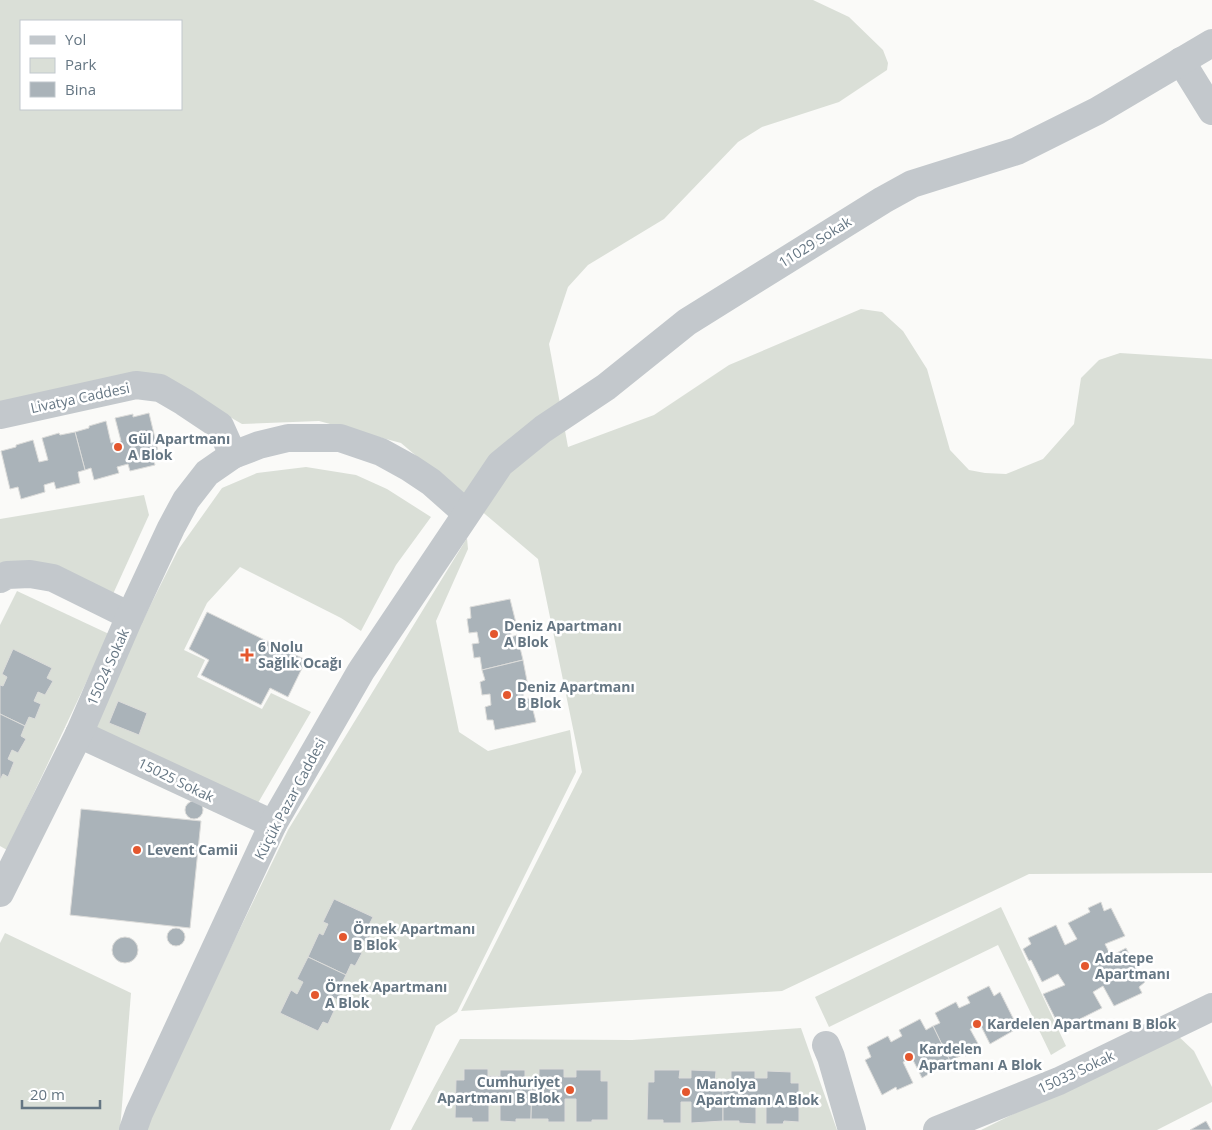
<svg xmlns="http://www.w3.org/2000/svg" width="1212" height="1130" font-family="'Open Sans',sans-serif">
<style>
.green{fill:#dadfd7;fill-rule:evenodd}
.building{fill:#aab3b9;stroke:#dcdcda}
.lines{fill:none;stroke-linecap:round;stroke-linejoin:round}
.minor{stroke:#c3c8cc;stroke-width:28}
.poi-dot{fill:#e4572e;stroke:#fff;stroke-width:2}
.labels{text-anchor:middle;stroke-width:5;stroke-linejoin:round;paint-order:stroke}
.street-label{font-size:14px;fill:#657683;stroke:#fff}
.poi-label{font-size:14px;font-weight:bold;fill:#657683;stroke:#fff;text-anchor:start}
</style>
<rect width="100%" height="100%" fill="#fafaf8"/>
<g class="green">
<path d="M0,0H813L849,17L883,50L888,63L887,70L839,102L762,127L738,142L664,219L588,265L568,287L549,344L568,447L654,415L729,365L861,309L882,312L903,331L927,369L950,450L969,470L985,473L1006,474L1043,459L1074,424L1081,378L1099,360L1120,353L1212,359V873L1029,874L782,991L461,1011L582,772L538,559L401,443L319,421L242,424L159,376L0,408ZM21,21H181V109H21Z"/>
<path d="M306,467L356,475L387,489L431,517L396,565L361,631L341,618L240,567L207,603L184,650L205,660L197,677L262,709L271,693L311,712L258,803L93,730L118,670L178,550L222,488L257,473Z"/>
<path d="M144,495L149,515L113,594L0,568V519Z"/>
<path d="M467,538L468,549L436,621L459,732L488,751L570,730L576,772L457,1012L436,1026L390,1130H142L288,830Z"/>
<path d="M17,591L109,634L7,850L0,846V625Z"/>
<path d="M1001,907L1066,1046L1051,1055L998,945L829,1027L815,997Z"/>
<path d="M5,933L131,993L120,1130H0V943Z"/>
<path d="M801,1028L837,1130H411L460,1039L632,1040Z"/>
<path d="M1176,1034L1194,1051L1212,1087V1102L1157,1130H981Z"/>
</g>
<g class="building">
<path d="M149,413L158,451L152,453L155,465L130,471L128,464L117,467L119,473L94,480L91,468L85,470L75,432L89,428V426L106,421L111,443L121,441L115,418L133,414V417Z"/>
<path d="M75,432L85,470L78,472L80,483L56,489L54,482L44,485L45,492L21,499L18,487L10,489L1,451L16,447V445L33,440L39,462L48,460L42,438L59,433L60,435Z"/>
<path d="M510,599L516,623L510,625L511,637L517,635L523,660L482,670L480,657L474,658L472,644L479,643L477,632L469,633L467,619L471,618L470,607Z"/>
<path d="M207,612L306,660L288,697L270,688L261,705L201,675L209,660L189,649Z"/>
<path d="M13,649L52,668L47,678L53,681L45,695L38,692L34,701L41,704L35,719L29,717L25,726L0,714V685L3,686L7,677L2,674Z"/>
<path d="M523,660L528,686L522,688L524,699L530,698L536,722L495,730L493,720H487L485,707L491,705L490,694L482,695L480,682L485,680L482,670Z"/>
<path d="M118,701L147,713L139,735L109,723Z"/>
<path d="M0,714L25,726L21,736L26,739L18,753L12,750L8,759L14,762L8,777L3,774L0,780Z"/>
<circle cx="194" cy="810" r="9"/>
<path d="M81,809L201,821L190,928L70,915Z"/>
<path d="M334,899L373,917L368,927L373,929L367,943L360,939L355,950L362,953L355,966L351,964L346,975L308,957L319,933L323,935L328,924L323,922Z"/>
<path d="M1101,902L1104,911L1111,908L1125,936L1105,944L1111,956L1126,948L1138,972L1140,971L1145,982L1139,987L1142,993L1114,1006L1103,986L1093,992L1102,1008L1078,1020L1079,1022L1068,1027L1064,1020L1057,1022L1043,994L1065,985L1058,974L1042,982L1031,960L1029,961L1023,949L1031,944L1028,938L1056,925L1065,945L1077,939L1068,923L1090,912L1088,908Z"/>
<circle cx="176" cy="937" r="9"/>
<circle cx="125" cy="950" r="13"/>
<path d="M308,957L346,975L341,985L345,987L338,1000L332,997L327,1007L334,1011L328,1024L323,1022L318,1031L280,1013L291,990L297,994L303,982L297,979Z"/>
<path d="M989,986L994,996L1000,992L1018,1028L990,1044L980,1024L970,1029L981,1049L965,1056L964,1054L950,1061L933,1026L940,1023L935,1013L956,1002L959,1008L970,1003L967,997Z"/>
<path d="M920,1019L926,1030L933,1026L950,1061L922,1078L912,1058L903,1062L913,1083L897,1090L896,1087L882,1095L865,1060L871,1057L867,1047L888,1036L891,1042L902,1036L899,1030Z"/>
<path d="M464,1069H488V1076H500V1070H525V1081H532L531,1119H516V1122L500,1121V1100L489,1099V1122H472V1118H455L456,1080H464Z"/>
<path d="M539,1069H564V1077H576V1070H601V1081H608V1120H592V1122H576V1099H565V1122H548V1119H531L532,1081H539Z"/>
<path d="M654,1070H680L679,1078H691V1070L716,1071L715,1083H723V1121L691,1123V1102H681V1123H663V1120H647L648,1082H654Z"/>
<path d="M731,1071H755V1078H767V1071L791,1072V1083H799V1122L784,1121L783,1124H766V1101H756V1124L739,1123V1121H723V1083H731Z"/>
<path d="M1206,1121L1211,1130H1190Z"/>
</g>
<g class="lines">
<g class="minor">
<path d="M1181,61L1212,111"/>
<path d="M0,415L136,385L160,388L184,402L220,426L233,455"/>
<path d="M0,579L7,575L30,574L53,578L130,616"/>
<path d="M79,734L273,824"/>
<path d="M0,893L79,734L130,616L171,528L186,500L207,473L233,455L259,445L288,438H340L381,452L410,468L431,482L466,513"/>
<path d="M826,1045L831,1057L852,1130"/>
<path d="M133,1130L139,1113L273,824L361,671L500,464L543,429L606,387L687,322L883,200L912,184L1017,151L1097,111L1212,43"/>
<path d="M937,1130L1059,1081L1212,1007"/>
</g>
</g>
<g class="poi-dot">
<circle cx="118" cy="447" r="5"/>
<circle cx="494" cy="634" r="5"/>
<path d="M244.5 647.5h5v5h5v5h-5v5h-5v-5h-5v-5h5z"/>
<circle cx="507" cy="695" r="5"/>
<circle cx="137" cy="850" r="5"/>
<circle cx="343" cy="937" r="5"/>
<circle cx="1085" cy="966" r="5"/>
<circle cx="315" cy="995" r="5"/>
<circle cx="977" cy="1024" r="5"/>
<circle cx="909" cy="1057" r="5"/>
<circle cx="570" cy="1090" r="5"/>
<circle cx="686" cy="1092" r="5"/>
</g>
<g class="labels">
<g class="street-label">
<text transform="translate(815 242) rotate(-32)" y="5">11029 Sokak</text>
<text transform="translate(80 398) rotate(-12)" y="5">Livatya Caddesi</text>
<text transform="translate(108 667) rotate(-66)" y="5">15024 Sokak</text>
<text transform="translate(176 780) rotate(26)" y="5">15025 Sokak</text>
<text transform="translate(290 799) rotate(-62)" y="5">Küçük Pazar Caddesi</text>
<text transform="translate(1076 1072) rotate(-25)" y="5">15033 Sokak</text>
</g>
<g class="poi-label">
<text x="128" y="444">Gül Apartmanı<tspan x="128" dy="16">A Blok</tspan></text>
<text x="504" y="631">Deniz Apartmanı<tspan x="504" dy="16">A Blok</tspan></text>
<text x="258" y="652">6 Nolu<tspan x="258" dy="16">Sağlık Ocağı</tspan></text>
<text x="517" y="692">Deniz Apartmanı<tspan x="517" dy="16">B Blok</tspan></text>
<text x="147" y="855">Levent Camii</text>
<text x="353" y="934">Örnek Apartmanı<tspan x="353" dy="16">B Blok</tspan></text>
<text x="1095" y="963">Adatepe<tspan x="1095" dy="16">Apartmanı</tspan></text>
<text x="325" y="992">Örnek Apartmanı<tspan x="325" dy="16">A Blok</tspan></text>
<text x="987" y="1029">Kardelen Apartmanı B Blok</text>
<text x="919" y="1054">Kardelen<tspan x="919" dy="16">Apartmanı A Blok</tspan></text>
<text x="560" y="1087" text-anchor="end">Cumhuriyet<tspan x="560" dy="16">Apartmanı B Blok</tspan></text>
<text x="696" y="1089">Manolya<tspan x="696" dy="16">Apartmanı A Blok</tspan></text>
</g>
</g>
<rect x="20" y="20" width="162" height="90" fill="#ffffff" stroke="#c1c8cd"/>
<rect x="30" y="36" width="25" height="8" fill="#c3c8cc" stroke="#c1c8cd"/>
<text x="65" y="45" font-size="15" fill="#657683">Yol</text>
<rect x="30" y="58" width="25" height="15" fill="#dadfd7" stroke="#c1c8cd"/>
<text x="65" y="70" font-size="15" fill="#657683">Park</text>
<rect x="30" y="82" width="25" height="15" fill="#aab3b9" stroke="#c1c8cd"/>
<text x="65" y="95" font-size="15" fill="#657683">Bina</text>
<path d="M22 1100v8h78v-8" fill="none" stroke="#657683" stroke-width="2.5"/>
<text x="30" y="1100" font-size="15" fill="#657683" stroke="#ffffff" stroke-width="4" paint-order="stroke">20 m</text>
</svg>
